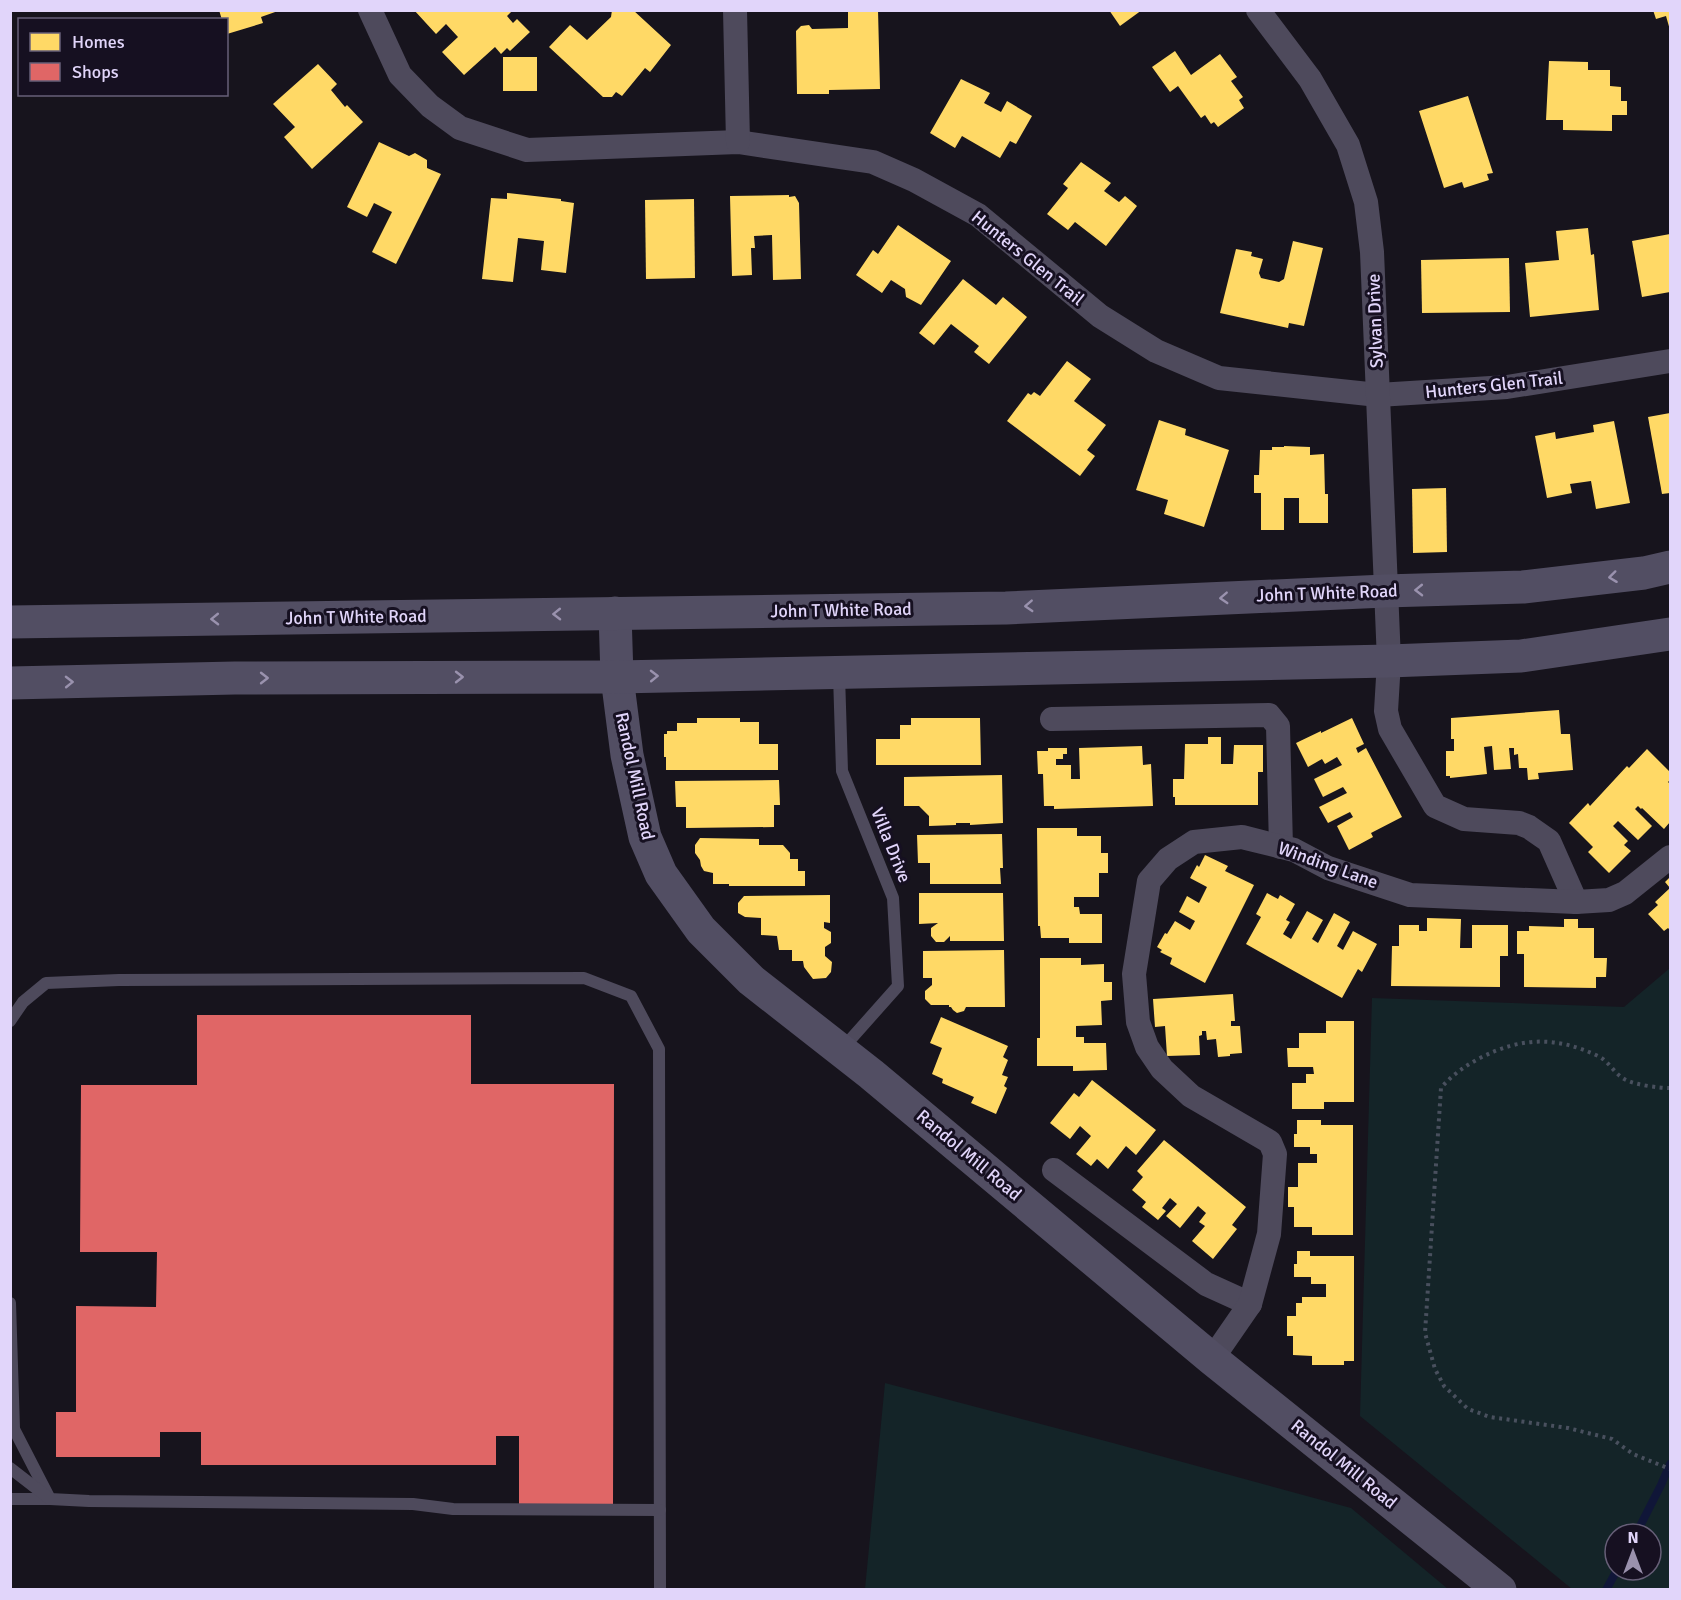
<svg xmlns="http://www.w3.org/2000/svg" width="1681" height="1600" font-family="Signika,sans-serif">
<style>
.green{fill:#142428;fill-rule:evenodd}
.homes{fill:#ffd966}
.shops{fill:#e06666}
.lines{fill:none;stroke-linecap:round;stroke-linejoin:round}
.stream{stroke:#101638;stroke-width:8}
.path{stroke:#49505e;stroke-width:4;stroke-dasharray:3 4.5;stroke-linecap:butt}
.lane{stroke:#4e4a5c;stroke-width:12}
.street{stroke:#4e4a5c;stroke-width:24}
.secondary{stroke:#524e63;stroke-width:33}
.oneway{stroke:#9a92ae}
.labels{text-anchor:middle;stroke-width:6;stroke-linejoin:round;paint-order:stroke}
.street-label{font-size:18px;fill:#e1d5fa;stroke:#161021}
</style>
<rect width="100%" height="100%" fill="#17141d"/>
<g class="green">
<path d="M1670,968V1589H1572L1360,1416L1372,998L1624,1007ZM1615,1534H1651V1570H1615Z"/>
<path d="M885,1383L1113,1443L1351,1508L1448,1589H865Z"/>
</g>
<g class="homes">
<path d="M219,10H278V11L261,17L263,23L227,34L226,20H222Z"/>
<path d="M414,10H513L507,16L513,23L517,19L530,32L510,51L507,48L501,54L495,47L464,75L442,52L458,37L446,24L436,34Z"/>
<path d="M612,10H633L671,45L650,72L645,68L622,96L616,92L612,97H603L549,47L570,25L587,40L611,17Z"/>
<path d="M848,10H878L880,89L829,90V94H797L796,31L801,26L809,25L812,29L848,28Z"/>
<path d="M1109,10H1142L1120,26Z"/>
<path d="M1653,10H1670V30L1666,16L1656,19Z"/>
<path d="M1175,51L1191,75L1220,54L1237,77L1231,81L1243,97L1239,100L1244,108L1218,127L1214,122L1211,124L1205,115L1201,118L1178,86L1170,92L1152,67Z"/>
<rect x="503" y="57" width="34" height="34"/>
<path d="M1549,61L1588,62V70H1610V86L1621,87V101H1627V115H1612V131L1563,130V120H1546Z"/>
<path d="M318,64L337,84L331,90L345,107L347,105L363,122L312,169L284,137L295,127L273,104Z"/>
<path d="M961,79L990,93L984,103L1001,112L1007,101L1032,116L1016,144L1010,141L1000,158L962,136L955,148L930,133Z"/>
<path d="M1468,96L1493,173L1487,174L1489,180L1464,188L1462,182L1444,188L1419,111Z"/>
<path d="M379,142L409,156L415,153L427,160V168L441,174L396,264L372,252L392,212L374,203L367,217L347,207Z"/>
<path d="M1081,162L1111,183L1104,191L1119,202L1125,196L1137,206L1106,246L1075,222L1068,230L1047,214L1068,188L1063,184Z"/>
<path d="M507,193L561,199V201L574,203L566,273L541,270L544,241L518,238L513,282L482,279L491,198L507,199Z"/>
<path d="M789,195V197L795,196L799,203L801,279L773,280L772,235L754,236L755,248H751L752,275L732,276L730,196Z"/>
<path d="M694,199L695,278L646,279L645,200Z"/>
<path d="M898,225L951,261L921,305L906,297L905,289L891,280L882,293L856,275L873,250L878,254Z"/>
<path d="M1588,228L1591,255L1594,254L1599,310L1530,317L1525,263L1559,260L1556,231Z"/>
<path d="M1670,234V292L1642,297L1632,241Z"/>
<path d="M1293,241L1323,248L1304,326L1289,323L1288,328L1220,313L1236,249L1252,252L1251,256L1263,259L1259,273L1261,278L1279,282L1284,279Z"/>
<path d="M1509,258L1510,312L1422,313L1421,260Z"/>
<path d="M963,279L996,305L1003,297L1027,317L989,364L974,352L979,346L951,324L934,345L919,333Z"/>
<path d="M1067,361L1091,379L1074,401L1106,425L1087,450L1095,456L1080,476L1007,421L1028,393L1031,395L1034,392L1040,396Z"/>
<path d="M1670,413V493L1662,494L1648,417Z"/>
<path d="M1159,420L1186,429L1185,435L1229,450L1204,527L1164,514L1168,500L1136,490Z"/>
<path d="M1614,421L1630,503L1596,509L1591,481L1570,484L1572,493L1547,498L1535,436L1555,432L1556,439L1594,432L1593,425Z"/>
<path d="M1284,446L1310,447V455L1324,454L1325,494H1328V523H1299V498H1284V530H1261V493H1254V475H1259L1260,450H1272V447H1284Z"/>
<path d="M1446,488L1447,552L1413,553L1412,489Z"/>
<path d="M1559,710L1561,734H1570L1573,770L1538,773L1539,779L1528,780L1527,768H1519L1518,754L1514,755V748H1509L1511,769L1494,770L1492,746L1484,747L1487,774L1450,778V776H1446V751H1454V739H1451V718Z"/>
<path d="M697,718H740V722H759V744H778V770H666V757H664V734H667V731H677V723H697Z"/>
<path d="M911,718H980L981,765H876V739H900V725H911Z"/>
<path d="M1352,718L1364,744L1356,748L1358,753L1366,748L1402,817L1371,833L1373,837L1349,850L1337,826L1353,817L1350,812L1328,823L1319,807L1347,793L1343,787L1323,797L1314,779L1342,765L1337,757L1325,764L1322,759L1308,767L1296,743L1321,731V733Z"/>
<path d="M1208,737H1221V764H1233L1234,745H1263V772H1258V805H1175V797H1173V779H1184L1185,744H1208Z"/>
<path d="M1142,746L1143,765L1151,764L1153,806L1054,809V806H1044L1043,774H1038L1037,751H1048V748H1067V754H1063V759H1056V765H1071V779H1080L1079,748Z"/>
<path d="M1647,749L1670,772V780L1668,782L1670,784V822L1664,829L1642,808L1641,809L1638,806L1635,809L1652,826L1638,840L1618,821L1613,826L1628,841L1624,845L1631,851L1609,873L1588,852L1593,847L1569,823L1588,803L1590,806L1627,766L1629,768Z"/>
<path d="M1002,775L1003,823L970,825V823H956V825L929,826V816L919,806H904V777Z"/>
<path d="M779,780L780,805H774V827L686,828V807H676L675,781Z"/>
<path d="M1037,828H1077V836H1101V853H1108V873H1099V897H1074V907H1079L1080,914H1102V943H1069V938H1041L1040,926H1038Z"/>
<path d="M1002,834L1003,868H1000L1001,884H930V863H918L917,835Z"/>
<path d="M700,838L759,839V845H783L790,853V859H798V871H805V886H729V884H713V873L704,871L701,866L700,860L695,853V845Z"/>
<path d="M1205,855L1228,866L1225,871L1254,885L1205,983L1170,964L1172,958L1160,952L1162,950L1157,947L1165,933L1167,934L1175,921L1190,930L1195,921L1179,912L1187,896L1199,903L1207,887L1190,878L1197,865L1199,867Z"/>
<path d="M1670,877V930L1668,928L1664,931L1648,914L1658,905L1655,902L1670,888L1665,882Z"/>
<path d="M919,893H1003L1004,941H950V936L944,942H936L931,936V928L938,923L919,924Z"/>
<path d="M1267,893L1278,899L1280,895L1295,904L1286,920L1290,922L1283,934L1291,939L1307,911L1323,920L1312,939L1318,943L1334,913L1350,922L1337,946L1343,950L1353,931L1377,944L1362,972L1358,969L1342,998L1246,944L1261,917L1256,914Z"/>
<path d="M830,895V923L824,922V928L831,932V943L825,947V956L832,962L831,972L826,978L813,979L804,967L803,961H792V950H779L777,936L761,935V918L745,917L738,913V903L744,896Z"/>
<path d="M1427,918L1461,919L1460,948H1472V925H1508V956H1500V987L1391,986L1392,946H1399V925H1419V931H1427Z"/>
<path d="M1564,919H1578V928H1594V958H1607L1606,977H1596V988L1524,987V954H1517V931H1529V926L1564,927Z"/>
<path d="M1004,950L1005,1007H966L964,1011L957,1013L953,1010L951,1007H949V1005H931L925,999V991L932,985V978H923V951Z"/>
<path d="M1040,958H1081V965L1104,964V982H1112V1000L1101,1001L1102,1025L1076,1026V1037H1084V1043H1106L1107,1070L1073,1071V1066H1037V1038H1040Z"/>
<path d="M1233,994L1235,1021H1231V1026H1240L1242,1053L1230,1054V1056L1218,1057L1216,1039L1207,1040L1206,1031H1202V1035L1199,1036L1200,1055L1167,1056L1165,1026L1155,1027L1153,999Z"/>
<path d="M941,1017L1008,1046L1003,1057L1008,1060L1002,1075L1008,1077L1004,1086L1007,1088L996,1114L971,1103L974,1097L942,1083L943,1079L932,1074L942,1048L930,1043Z"/>
<path d="M1326,1021H1354V1102H1324V1109H1292V1083H1306V1074H1314L1313,1067H1288L1287,1048H1299V1033H1326Z"/>
<path d="M1092,1080L1156,1130L1136,1155L1126,1146L1108,1169L1097,1159L1091,1166L1076,1154L1091,1136L1080,1126L1070,1139L1050,1123L1074,1093L1079,1097Z"/>
<path d="M1297,1120H1321V1125H1353V1235H1312V1227H1294V1207H1288V1187H1298V1163H1317V1154H1310V1147H1294V1134H1297Z"/>
<path d="M1164,1140L1246,1207L1232,1225L1237,1229L1213,1259L1192,1241L1205,1226L1199,1222L1206,1213L1198,1206L1180,1228L1166,1216L1177,1204L1170,1198L1162,1208L1166,1211L1158,1220L1142,1207L1146,1202L1132,1190L1143,1177L1137,1171Z"/>
<path d="M1297,1251H1310V1256H1354V1361H1344V1365H1312V1356L1293,1355V1336H1287V1316H1296V1303H1302V1297H1326V1284H1311V1277H1294V1264H1297Z"/>
</g>
<path class="shops" d="M197,1015H471V1084H614L613,1507H519V1436H496V1465H201V1432H160V1457H56V1412H76V1306L156,1307L157,1252H80L81,1085H197Z"/>
<g class="lines">
<g class="stream">
<path d="M1636,1534L1661,1485L1670,1464"/>
<path d="M1606,1590L1617,1570"/>
</g>
<path class="path" d="M1670,1088C1659,1088 1636,1085 1626,1080C1615,1075 1609,1061 1598,1056C1556,1036 1521,1037 1480,1058C1465,1066 1452,1075 1441,1088L1425,1333L1435,1369L1444,1386L1468,1409L1490,1417L1568,1428L1612,1439L1633,1454L1670,1469"/>
<g class="lane">
<path d="M839,675L842,771L893,898L898,986L842,1049"/>
<path d="M10,1021L23,1002L46,983L119,980L584,978L631,996L659,1049L660,1590"/>
<path d="M10,1303L14,1429L50,1499H10"/>
<path d="M10,1468L50,1499L89,1501L413,1504L453,1509L660,1510"/>
</g>
<g class="street">
<path d="M370,10L400,75L430,106L460,128L527,150L738,142L873,162L914,180L978,215L1100,316L1156,351L1219,378L1378,395L1507,387L1670,361"/>
<path d="M735,10L738,142"/>
<path d="M1258,10L1310,79L1348,145L1366,202L1372,252L1389,661L1386,711L1390,729L1435,806L1464,819L1519,823L1529,827L1549,841L1576,902"/>
<path d="M1052,719L1269,715L1278,726L1281,847"/>
<path d="M1054,1170L1206,1284L1250,1304"/>
<path d="M1212,1359L1250,1304L1269,1234L1275,1154L1270,1142L1191,1096L1162,1069L1147,1047L1138,1022L1134,974L1149,881L1168,859L1194,842L1242,837L1294,850L1328,868L1410,895L1576,902L1609,900L1625,893L1670,857"/>
</g>
<g class="secondary">
<path d="M615,613L617,677L627,755L645,837L661,874L701,930L751,980L871,1074L1212,1359L1500,1590"/>
<path d="M10,622L1006,608L1385,591L1523,587L1644,573L1670,567"/>
<path d="M10,683L235,678L617,677L1389,661L1521,656L1670,634"/>
</g>
</g>
<defs><path id="oneway-chevron" d="M-2-3.5L2.5 0L-2 3.5" fill="none" stroke-width="1.6" stroke-linecap="round" stroke-linejoin="round" transform="scale(1.5)"/></defs>
<g class="oneway">
<use href="#oneway-chevron" transform="translate(1613 577) rotate(173)"/>
<use href="#oneway-chevron" transform="translate(1419 590) rotate(179)"/>
<use href="#oneway-chevron" transform="translate(1224 598) rotate(177)"/>
<use href="#oneway-chevron" transform="translate(1029 606) rotate(177)"/>
<use href="#oneway-chevron" transform="translate(557 614) rotate(179)"/>
<use href="#oneway-chevron" transform="translate(215 619) rotate(179)"/>
<use href="#oneway-chevron" transform="translate(654 676) rotate(-1)"/>
<use href="#oneway-chevron" transform="translate(459 677)"/>
<use href="#oneway-chevron" transform="translate(264 678)"/>
<use href="#oneway-chevron" transform="translate(69 682) rotate(-1)"/>
</g>
<g class="labels">
<g class="street-label">
<text transform="translate(1028 258) rotate(39)" y="6">Hunters Glen Trail</text>
<text transform="translate(1375 321) rotate(-92)" y="6">Sylvan Drive</text>
<text transform="translate(1494 385) rotate(-6)" y="6">Hunters Glen Trail</text>
<text transform="translate(1327 593) rotate(-2)" y="6">John T White Road</text>
<text transform="translate(841 610) rotate(-1)" y="6">John T White Road</text>
<text transform="translate(356 617) rotate(-1)" y="6">John T White Road</text>
<text transform="translate(635 776) rotate(78)" y="6">Randol Mill Road</text>
<text transform="translate(891 845) rotate(68)" y="6">Villa Drive</text>
<text transform="translate(1328 865) rotate(20)" y="6">Winding Lane</text>
<text transform="translate(969 1155) rotate(40)" y="6">Randol Mill Road</text>
<text transform="translate(1344 1464) rotate(39)" y="6">Randol Mill Road</text>
</g>
</g>
<rect width="1681" height="1600" fill="none" stroke="#e1d5fa" stroke-width="24"/>
<rect x="18" y="18" width="210" height="78" fill="#161021" stroke="#675f78" stroke-width="1.5"/>
<rect x="30" y="33" width="30" height="18" fill="#ffd966" stroke="#675f78" stroke-width="1.5"/>
<text x="72" y="48" font-size="18" fill="#e1d5fa">Homes</text>
<rect x="30" y="63" width="30" height="18" fill="#e06666" stroke="#675f78" stroke-width="1.5"/>
<text x="72" y="78" font-size="18" fill="#e1d5fa">Shops</text>
<g transform="translate(1633 1552)"><circle r="28" fill="#161021" stroke="#675f78" stroke-width="1.5"/>
<path d="M0-4.5L10 22L0 15L-10 22Z" fill="#9a91ad"/>
<text y="-9" font-size="16" font-weight="bold" text-anchor="middle" fill="#e1d5fa">N</text>
</g>
</svg>
